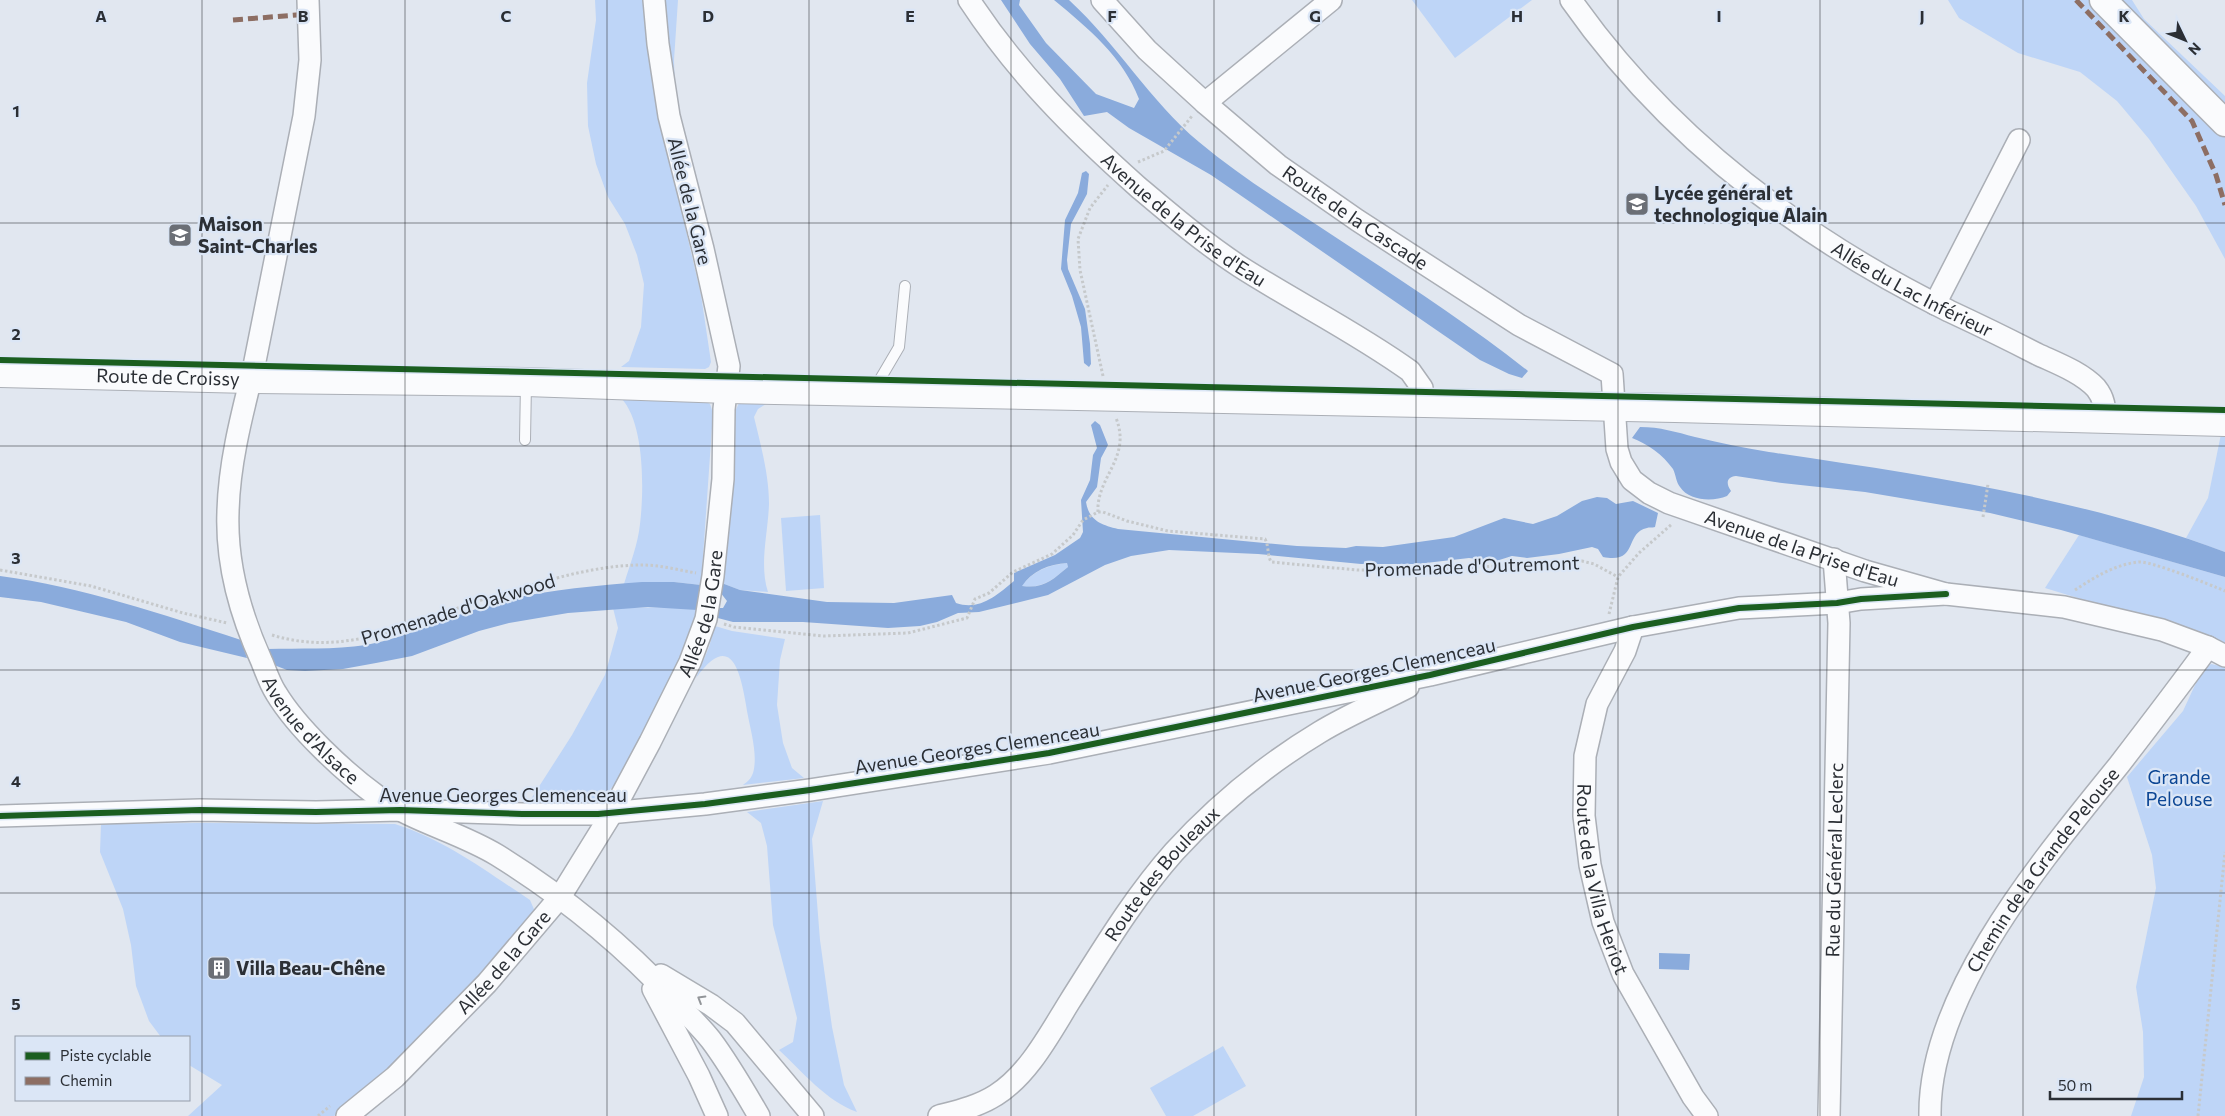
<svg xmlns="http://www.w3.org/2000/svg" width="2225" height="1116" font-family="Commissioner,sans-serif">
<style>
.green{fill:#bed5f7}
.water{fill:#8aabdc;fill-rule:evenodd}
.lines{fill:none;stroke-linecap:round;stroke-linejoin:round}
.service-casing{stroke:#abafb6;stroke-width:12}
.minor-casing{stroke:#abafb6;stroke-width:24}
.tertiary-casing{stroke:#abafb6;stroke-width:29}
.secondary-casing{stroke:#abafb6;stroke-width:30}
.path{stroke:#c6c9cb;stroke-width:3;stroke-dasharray:2.5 2.5;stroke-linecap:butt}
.service{stroke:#fafbfd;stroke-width:10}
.minor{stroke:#fafbfd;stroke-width:21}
.tertiary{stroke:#fafbfd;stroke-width:26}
.secondary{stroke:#fafbfd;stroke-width:28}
.quiet{stroke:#8d6e63;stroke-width:5;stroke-dasharray:10 5;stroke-linecap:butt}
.cycleway-casing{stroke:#dbe6f6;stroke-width:9}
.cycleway{stroke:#1b5e20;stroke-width:6}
.oneway{stroke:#929599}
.grid{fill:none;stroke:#2b2f35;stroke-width:1;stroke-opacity:0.55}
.labels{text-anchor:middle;stroke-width:4.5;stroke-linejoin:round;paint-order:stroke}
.poi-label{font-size:19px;font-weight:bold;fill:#2b2f35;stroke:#dbe6f6;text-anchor:start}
.street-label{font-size:19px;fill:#2b2f35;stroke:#dbe6f6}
.park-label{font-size:19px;fill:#0c4694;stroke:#dbe6f6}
.grid-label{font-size:16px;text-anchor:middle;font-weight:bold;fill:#2b2f35;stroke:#dbe6f6;stroke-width:4.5;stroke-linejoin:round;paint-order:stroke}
</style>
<rect width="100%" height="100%" fill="#e1e7f0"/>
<g class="green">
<path d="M595,0H644L657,106L701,295L711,362L709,367L705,369L621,367L629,361L641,327L644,284L637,255L625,224L608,197L596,164L588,126L587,83L596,20Z"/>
<path d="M663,0H678L674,60L675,91Z"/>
<path d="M1412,0H1532L1455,58Z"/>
<path d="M1948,0H2132L2144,19L2225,96V259L2196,206L2149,139L2117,101L2080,72L2018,53L1959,18Z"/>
<path d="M621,398L704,401L710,404L713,413L701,585L674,582L624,584C630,564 638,544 640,524C644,491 645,423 621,398Z"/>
<path d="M769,402L758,409L754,417C761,446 769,475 769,504C768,534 759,564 768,592L740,590L719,582L733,416L739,403Z"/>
<path d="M2221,434H2225V552L2186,538L2208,498Z"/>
<path d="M820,515L824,588L786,591L781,518Z"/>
<path d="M2079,535L2225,577V643L2045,588Z"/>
<path d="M1067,563L1068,567C1052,580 1043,589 1021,586C1036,570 1045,566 1067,563Z"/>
<path d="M681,607L697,610C680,671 645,726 616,783L604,796L591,804L531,799L572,735L605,675L618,628L613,608Z"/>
<path d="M715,626L732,631L785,639L780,660L777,705L783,743L792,768L804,778L743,785C747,782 751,779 753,773C758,756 751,732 748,716C742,682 735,624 696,678L709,647Z"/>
<path d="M2211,664L2225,667V1116H2131L2144,1077L2143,1032L2136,987L2156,888L2152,855L2127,777L2183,711L2201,672Z"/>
<path d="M823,801L812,839L820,940L832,1027L844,1085L857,1112C826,1101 803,1072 779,1050L793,1042L797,1018L773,925L767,846L761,823L747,812Z"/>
<path d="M199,823L395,824C445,840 486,871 530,900L536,914L469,993L392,1067L334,1116H188L222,1085L189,1065V1037H161L149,1021L136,986L131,945L123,909L100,852L101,824Z"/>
<path d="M1223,1046L1246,1086L1193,1116H1166L1150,1088Z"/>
</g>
<g class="water">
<path d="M1001,0H1020L1019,5L1046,43L1096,94L1134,108L1139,99C1123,57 1088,28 1054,0H1069C1117,44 1150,101 1199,142C1236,173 1277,199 1317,225C1388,272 1461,318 1528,371L1522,378L1509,374L1480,360L1211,175L1129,128L1107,112L1084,116L1060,79L1030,44Z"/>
<path d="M1086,171L1089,174L1087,194L1071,224L1067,260L1068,269L1085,309L1090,344L1091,364L1089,367L1084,363L1081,327L1072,296L1061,269L1065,220L1078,193L1082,173Z"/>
<path d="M1095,421L1100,425L1108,445L1101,458L1097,487L1086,502C1089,521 1102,525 1118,529L1297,546L1346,548L1356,546L1383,547L1454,537L1504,518L1533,524L1557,516L1582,501L1597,497L1607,498L1616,504L1633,501L1658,513L1655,527C1652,528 1649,527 1647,528C1624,533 1639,564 1603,557L1598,549L1592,547L1559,554L1527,558L1512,556L1496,561L1469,558L1417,564H1361L1258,554L1169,550L1131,556L1105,565L1048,595L979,612L958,613L937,622L920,626L888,628L803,622H733L714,617L715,608H723L727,601L720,592L719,582L740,590L827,602L894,603L952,595L956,603C979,611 996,596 1014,581V573L1055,555L1080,538L1083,532L1081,500L1090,480L1093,455L1097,448L1091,425ZM1067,563L1068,567C1052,580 1044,589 1022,586C1032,571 1049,564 1067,563Z"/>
<path d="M1640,427C1660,427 1676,432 1695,437C1720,443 1744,448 1769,452C1924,475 2078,497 2225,552V577L2061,530L1990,513L1865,492L1782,483L1736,476C1726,477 1726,484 1731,491L1727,496C1713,502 1689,501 1680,487C1676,482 1676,475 1673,469C1663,455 1648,444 1632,438Z"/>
<path d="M0,576C83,587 161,614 241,640L247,658L180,642L126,622L41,602L0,597Z"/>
<path d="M642,582H674L701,585L697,610L648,607L568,613L509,623L479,631L412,656L376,663L343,669L305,671L287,670L274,665L267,649C300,648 334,650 366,645C409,637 450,616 492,604C540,590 592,586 642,582Z"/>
<path d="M1659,953L1690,954L1689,970L1659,969Z"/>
</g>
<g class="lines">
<g class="service-casing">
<g id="service">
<path d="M878,391L879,381L899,347L905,286"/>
<path d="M525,440L526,383"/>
</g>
</g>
<g class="minor-casing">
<g id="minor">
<path id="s1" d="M308,0L310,60L304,116L254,366C242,414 229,463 228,512C226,565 240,614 262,662C266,672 270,684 276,693C297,728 344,772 377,796C414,822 459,832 497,855C563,896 622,944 674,1000C686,1013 700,1026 711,1040C729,1064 744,1090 759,1116"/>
<path id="s2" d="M969,0C1017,73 1073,129 1138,187C1170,214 1204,243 1239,266C1295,302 1356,332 1410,371L1422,388L1423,404"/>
<path id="s3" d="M1102,0L1147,50L1205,103L1278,165L1357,220L1519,325L1612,374L1617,449L1621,462L1632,480L1649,493L1669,503L1865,571L1946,594L2064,607L2162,630L2208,647L2225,656"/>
<path id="s4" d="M1571,0C1667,137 1800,237 1949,311C1979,325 2008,339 2037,354C2056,363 2081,372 2096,388C2104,398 2105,407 2105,420"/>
<path d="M1205,103L1331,0"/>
<path d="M1935,304L2019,140"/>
<path id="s5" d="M1633,627L1625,651L1597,704L1585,756L1584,816L1590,865L1603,922L1623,974L1693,1097L1707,1116"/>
<path d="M0,816L200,810L316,812L400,810L522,814H598L705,804L810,790L1049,753L1430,675L1633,627L1739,608L1837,603L1861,599L1946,594"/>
<path d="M661,975L711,1005L735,1023L813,1116"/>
<path d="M653,989L699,1076L717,1116"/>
<path id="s6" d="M347,1116L395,1077L487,983L560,897L612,813L650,742L690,662L706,619L713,576L723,479L724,409L729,366L703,249L669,116L658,44L654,0"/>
<path id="s7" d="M939,1116C958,1111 979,1106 996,1095C1029,1074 1050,1033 1070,1001C1103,949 1134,897 1174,852C1216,806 1267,764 1320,732C1348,715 1379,702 1408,687"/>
<path id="s8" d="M1829,1116L1839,623L1834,559"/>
<path id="s9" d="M1930,1116C1928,993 2045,857 2119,765C2149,726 2179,687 2208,647"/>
</g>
</g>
<g class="tertiary-casing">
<path id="tertiary" d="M2103,0L2225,123"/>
</g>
<g class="secondary-casing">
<g id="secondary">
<path id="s10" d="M0,373L250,379L526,382L728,389L1675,408L2225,422"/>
</g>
</g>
<g class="path">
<path d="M1138,162L1164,151L1192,116"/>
<path d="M1103,376L1080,270L1078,239L1090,208L1108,185"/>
<path d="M1098,512C1096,477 1132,458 1116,418"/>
<path d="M1983,517L1988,484"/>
<path d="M0,570L91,586L183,613L227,623"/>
<path d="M2075,590C2095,577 2114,565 2138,562C2149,560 2211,585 2225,591"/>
<path d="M1609,614L1618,577L1639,553L1672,524"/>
<path d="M724,624L734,627L824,636L908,633L967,618L975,599L989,593L1013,572L1052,554L1073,535L1083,520L1098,512H1103L1127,521L1168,531L1265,539C1269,546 1267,554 1271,562L1357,570H1430L1582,561L1594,564L1618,577"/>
<path d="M272,635C352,660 423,616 498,595C545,581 594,565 643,565C660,565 679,570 696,573"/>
<path d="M318,1116L330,1106"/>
<path d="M2198,1116L2225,852"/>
</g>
<use href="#service" class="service"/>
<use href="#minor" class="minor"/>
<use href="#tertiary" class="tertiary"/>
<use href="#secondary" class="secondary"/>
<g class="quiet">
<path d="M2076,0L2192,121L2216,175L2225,205"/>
<path d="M233,20L309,14"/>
</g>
<g class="cycleway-casing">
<g id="cycleway">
<path d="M0,360L2225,410"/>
<path d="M0,816L200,810L316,812L400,810L522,814H598L705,804L810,790L1049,753L1430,675L1633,627L1739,608L1837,603L1861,599L1946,594"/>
</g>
</g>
<use href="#cycleway" class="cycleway"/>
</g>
<defs><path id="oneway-chevron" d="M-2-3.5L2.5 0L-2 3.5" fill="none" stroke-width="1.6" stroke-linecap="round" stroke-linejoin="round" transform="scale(1.25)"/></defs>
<use class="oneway" href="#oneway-chevron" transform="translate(701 999) rotate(-149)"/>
<path class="grid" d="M202,0V1116M405,0V1116M607,0V1116M809,0V1116M1011,0V1116M1214,0V1116M1416,0V1116M1618,0V1116M1820,0V1116M2023,0V1116M0,223H2225M0,446H2225M0,670H2225M0,893H2225"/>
<defs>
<g id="school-square" transform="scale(1.25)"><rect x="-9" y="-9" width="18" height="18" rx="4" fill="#6b6f76" stroke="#dbe6f6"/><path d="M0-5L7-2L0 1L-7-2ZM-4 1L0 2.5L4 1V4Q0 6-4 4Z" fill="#fff"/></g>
<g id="building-square" transform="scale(1.25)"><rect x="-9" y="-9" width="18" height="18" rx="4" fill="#6b6f76" stroke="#dbe6f6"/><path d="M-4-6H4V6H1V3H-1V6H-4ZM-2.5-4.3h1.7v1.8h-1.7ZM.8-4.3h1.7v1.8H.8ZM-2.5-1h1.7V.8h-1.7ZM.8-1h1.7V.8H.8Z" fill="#fff"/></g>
</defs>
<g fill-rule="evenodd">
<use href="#school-square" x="1637" y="204"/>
<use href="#school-square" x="180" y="235"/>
<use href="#building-square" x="219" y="968"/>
</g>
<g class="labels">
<g class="poi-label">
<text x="1654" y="200">Lycée général et<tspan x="1654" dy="22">technologique Alain</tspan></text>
<text x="198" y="231">Maison<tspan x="198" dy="22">Saint-Charles</tspan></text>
<text x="236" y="975">Villa Beau-Chêne</text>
</g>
<g class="street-label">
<text transform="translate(690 201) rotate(76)" y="7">Allée de la Gare</text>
<text dy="7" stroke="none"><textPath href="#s3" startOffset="335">Route de la Cascade</textPath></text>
<text dy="7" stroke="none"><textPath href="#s2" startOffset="309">Avenue de la Prise d'Eau</textPath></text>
<text dy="7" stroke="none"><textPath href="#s4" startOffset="452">Allée du Lac Inférieur</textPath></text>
<text dy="7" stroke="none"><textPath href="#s10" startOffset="168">Route de Croissy</textPath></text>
<text dy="7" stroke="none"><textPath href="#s3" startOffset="930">Avenue de la Prise d'Eau</textPath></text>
<text transform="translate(1472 566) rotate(-2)" y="7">Promenade d'Outremont</text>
<text transform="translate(458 609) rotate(-17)" y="7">Promenade d'Oakwood</text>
<text dy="7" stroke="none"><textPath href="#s6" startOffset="625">Allée de la Gare</textPath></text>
<text transform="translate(1374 670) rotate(-12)" y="7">Avenue Georges Clemenceau</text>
<text dy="7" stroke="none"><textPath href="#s1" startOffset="760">Avenue d'Alsace</textPath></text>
<text transform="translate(977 748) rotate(-9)" y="7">Avenue Georges Clemenceau</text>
<text x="503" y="802">Avenue Georges Clemenceau</text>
<text dy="7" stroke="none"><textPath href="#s8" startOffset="256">Rue du Général Leclerc</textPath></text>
<text dy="7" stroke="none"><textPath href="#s9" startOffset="276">Chemin de la Grande Pelouse</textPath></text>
<text dy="7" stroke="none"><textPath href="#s7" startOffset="339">Route des Bouleaux</textPath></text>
<text dy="7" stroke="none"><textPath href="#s5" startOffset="264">Route de la Villa Heriot</textPath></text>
<text dy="7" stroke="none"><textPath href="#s6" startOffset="220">Allée de la Gare</textPath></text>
</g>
<g class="park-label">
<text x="2179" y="784">Grande<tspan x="2179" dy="22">Pelouse</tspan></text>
</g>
</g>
<g class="grid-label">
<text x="101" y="22">A</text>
<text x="303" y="22">B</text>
<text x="506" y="22">C</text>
<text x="708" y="22">D</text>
<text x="910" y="22">E</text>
<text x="1112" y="22">F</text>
<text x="1315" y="22">G</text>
<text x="1517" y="22">H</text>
<text x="1719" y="22">I</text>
<text x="1922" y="22">J</text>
<text x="2124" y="22">K</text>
<text x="16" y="117">1</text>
<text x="16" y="340">2</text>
<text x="16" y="564">3</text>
<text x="16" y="787">4</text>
<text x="16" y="1010">5</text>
</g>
<rect x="15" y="1036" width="175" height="65" fill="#dbe6f6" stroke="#959da9"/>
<rect x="25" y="1052" width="25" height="8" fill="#1b5e20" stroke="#959da9"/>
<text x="60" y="1061" font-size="15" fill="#2b2f35">Piste cyclable</text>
<rect x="25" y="1077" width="25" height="8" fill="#8d6e63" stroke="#959da9"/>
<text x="60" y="1086" font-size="15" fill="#2b2f35">Chemin</text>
<g transform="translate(2185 40) rotate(133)" stroke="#dbe6f6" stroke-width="4" paint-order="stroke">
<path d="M0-4L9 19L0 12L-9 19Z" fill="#2b2f35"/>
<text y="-8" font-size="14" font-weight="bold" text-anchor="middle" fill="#2b2f35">N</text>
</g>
<path d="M2050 1091v8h132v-8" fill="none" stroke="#2b2f35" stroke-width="2.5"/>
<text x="2058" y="1091" font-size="15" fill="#2b2f35" stroke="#dbe6f6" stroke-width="4" paint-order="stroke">50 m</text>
</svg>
